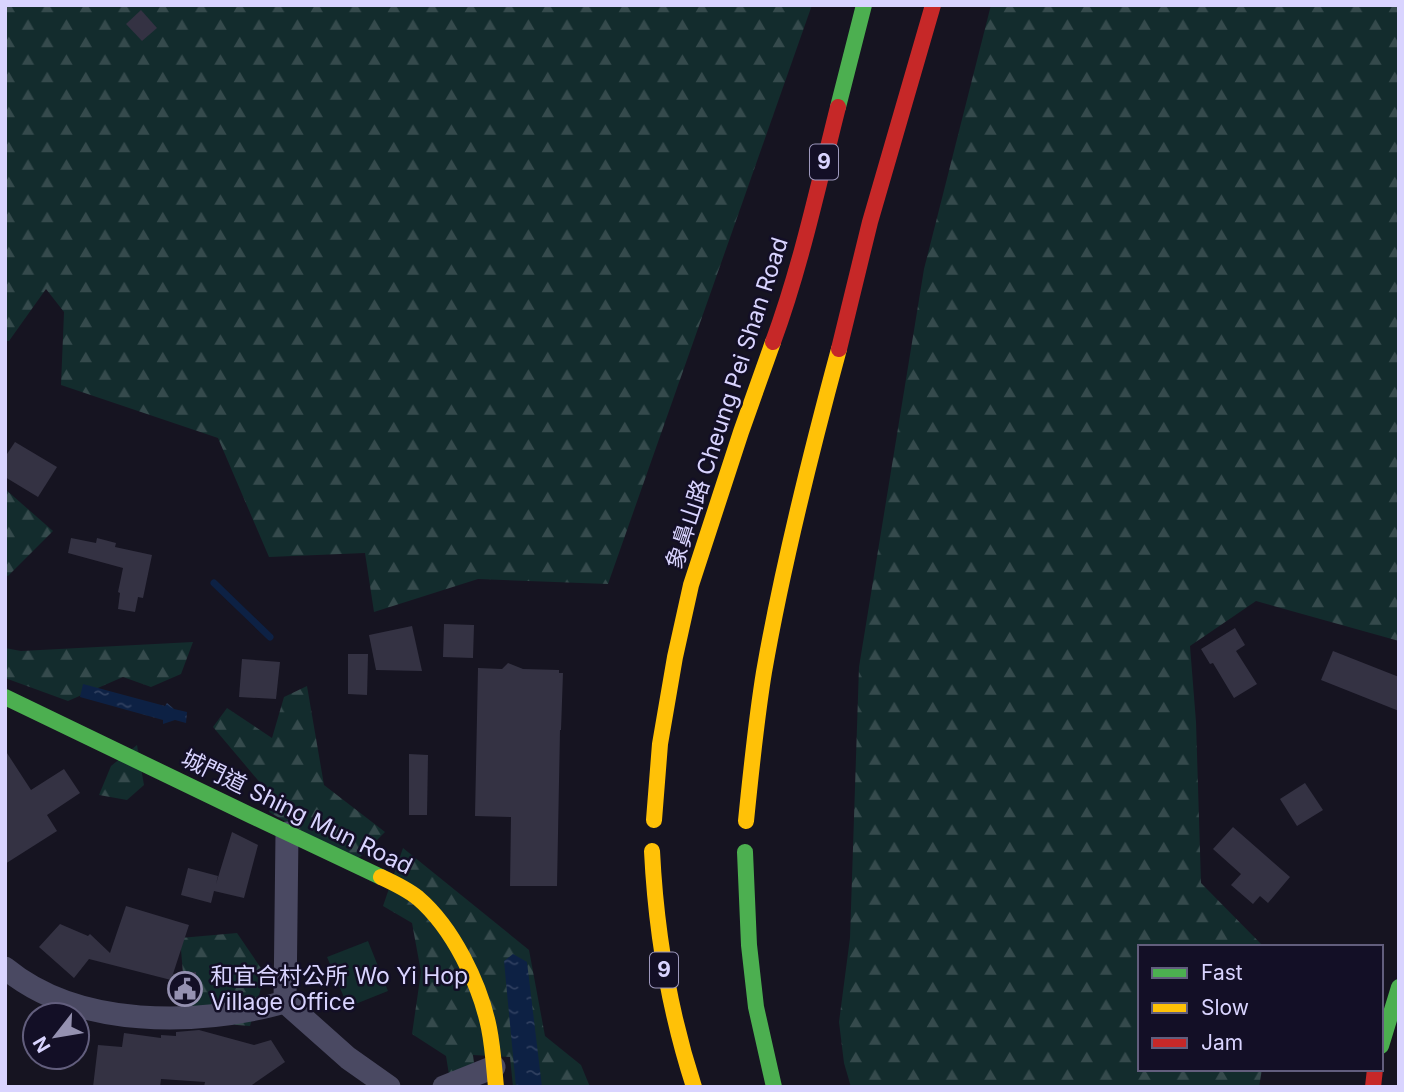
<svg xmlns="http://www.w3.org/2000/svg" width="1404" height="1092" font-family="Inter,'Noto Sans TC',sans-serif">
<style>
.forest{fill:url(#forest-firs)}
.pitch{fill:#132c2d}
.water{fill:url(#water-ripples)}
.lines{fill:none;stroke-linecap:round;stroke-linejoin:round}
.stream{stroke:#0d2144;stroke-width:7}
.building{fill:#343243}
.street{stroke:#4a4962;stroke-width:23}
.fast{stroke:#4caf50;stroke-width:16}
.slow{stroke:#ffc107;stroke-width:16}
.jam{stroke:#c62828;stroke-width:16}
.labels{text-anchor:middle;stroke-width:5;stroke-linejoin:round;paint-order:stroke}
.shield{fill:#130f26;stroke:#9e99be;stroke-width:2}
.shield-label{font-size:21px;font-weight:bold;fill:#d9d4ff}
.street-label{font-size:23px;fill:#d9d4ff;stroke:#130f26}
.poi-label{font-size:23px;fill:#d9d4ff;stroke:#130f26;text-anchor:start}
</style>
<defs>
<pattern id="forest-firs" width="22" height="20" patternUnits="userSpaceOnUse" patternTransform="scale(1.75)"><rect width="22" height="20" fill="#132c2d"/><path d="M5 1l3.5 6h-7zM16 11l3.5 6h-7z" fill="#354a4c"/></pattern>
<pattern id="water-ripples" width="26" height="14" patternUnits="userSpaceOnUse" patternTransform="scale(1.75)"><rect width="26" height="14" fill="#0d2144"/><path d="M2 4q2-2 4 0t4 0M15 11q2-2 4 0t4 0" fill="none" stroke="#304060"/></pattern>
</defs>
<rect width="100%" height="100%" fill="#161421"/>
<g class="forest">
<path d="M5,5H812L608,584L478,579L374,612L365,553L269,557L218,438L61,385L64,312L46,289L9,341H5Z"/>
<path d="M991,5H1399V641L1256,601L1190,646L1196,722L1201,883L1264,947H1140V1069H1262L1259,1087H851L844,1063L839,1022L850,938L859,667L924,269Z"/>
<path d="M5,489L53,531L8,576L5,575Z"/>
<path d="M193,642L181,674L151,687L123,677L68,701L5,678V648L21,651Z"/>
<path d="M307,686L324,785L385,832L356,861L269,812L273,798L213,727L227,708L272,738L284,697Z"/>
<path d="M137,745L144,785L127,800L99,795L111,766Z"/>
<path d="M403,848L529,950L545,1036L581,1065L590,1087H513L510,1057L473,1055L477,1087H451L446,1056L412,1034L421,972L412,923L383,906Z"/>
<path d="M237,933L265,974L250,1026L187,1021L180,938Z"/>
</g>
<path class="pitch" d="M368,941L388,991L348,1007L327,957Z"/>
<g class="water">
<path d="M83,684L165,706L167,703L174,709L187,712L186,723L175,720L163,724V720L80,697Z"/>
<path d="M513,954L527,962L542,1087H516L504,961Z"/>
</g>
<g class="lines">
<path class="stream" d="M214,583L270,637"/>
</g>
<g class="building">
<path d="M141,10L157,28L142,41L126,24Z"/>
<path d="M15,442L57,467L38,497L5,477V457Z"/>
<path d="M71,538L96,543L97,538L116,543L115,547L152,555L143,598L138,597L135,612L118,609L120,593L118,592L123,568L68,553Z"/>
<path d="M444,624L474,625L473,658L443,657Z"/>
<path d="M412,626L422,671L376,670L369,635Z"/>
<path d="M1235,628L1245,645L1236,651L1257,684L1234,698L1213,663L1210,664L1201,649Z"/>
<path d="M1333,651L1399,677V711L1321,680Z"/>
<path d="M348,654H368L367,695L348,694Z"/>
<path d="M242,659L280,662L276,699L239,697Z"/>
<path d="M508,663L523,669L559,670V673H563L561,730H560L557,886H510L511,817L475,816L478,668L502,669Z"/>
<path d="M5,750L31,790L64,769L80,793L47,815L57,831L5,864Z"/>
<path d="M409,754L428,755L427,815H409Z"/>
<path d="M1305,783L1323,810L1297,826L1280,799Z"/>
<path d="M1233,827L1290,877L1268,903L1260,896L1253,904L1231,885L1241,874L1213,849Z"/>
<path d="M232,832L258,845L244,898L214,891L211,903L181,895L188,868L218,876L216,884Z"/>
<path d="M126,906L189,925L173,974L196,972L198,1002L174,1004L173,974L171,980L89,959L74,978L39,947L60,924L88,936L90,934L110,953Z"/>
<path d="M199,1030L254,1045L271,1040L285,1062L249,1087H204L205,1082L161,1079L160,1087H93L98,1045L122,1047L124,1033L161,1038V1035L176,1036V1032Z"/>
</g>
<g class="lines">
<g class="street">
<path d="M287,833L285,1002L348,1058L389,1087"/>
<path d="M5,968C79,1029 197,1026 285,1002"/>
<path d="M444,1087L494,1067"/>
</g>
<g class="fast">
<path d="M838,107L864,5"/>
<path d="M5,697L252,816L381,877"/>
<path d="M745,852L749,945L756,1007L774,1087"/>
<path d="M1381,1046L1399,987"/>
</g>
<g class="slow">
<path d="M654,820L660,744L675,657L691,585L741,432L773,342"/>
<path d="M746,821C751,771 756,721 764,672C783,563 810,456 839,349"/>
<path d="M652,851C656,932 669,1010 694,1087"/>
<path d="M381,877C394,883 407,889 418,898C453,928 480,984 489,1028C493,1048 494,1067 496,1087"/>
</g>
<g class="jam">
<path d="M773,342C801,266 818,186 838,107"/>
<path d="M839,349L870,222L933,5"/>
<path d="M1373,1087L1375,1069"/>
</g>
</g>
<defs>
<g id="civic-ring" transform="scale(1.75)"><circle r="9.5" fill="#130f26" stroke="#9591b1" stroke-width="1.5"/><path d="M-.6-6.5H3V-4.5H.6V-3L4-1V1h2V6H-6V1h2V-1L-.6-3ZM-1.2 2.5V6h2.4V2.5Z" fill="#9591b1"/></g>
</defs>
<g fill-rule="evenodd">
<use href="#civic-ring" x="185" y="989"/>
</g>
<g class="labels">
<g class="shield">
<rect x="810" y="144.5" width="28" height="35" rx="5"/>
<rect x="650" y="952.5" width="28" height="35" rx="5"/>
</g>
<g class="shield-label">
<text x="824" y="169">9</text>
<text x="664" y="977">9</text>
</g>
<g class="street-label">
<text transform="translate(727 403) rotate(-72)" y="8">象鼻山路 Cheung Pei Shan Road</text>
<text transform="translate(297 812) rotate(26)" y="8">城門道 Shing Mun Road</text>
</g>
<g class="poi-label">
<text x="210" y="984">和宜合村公所 Wo Yi Hop<tspan x="210" dy="26">Village Office</tspan></text>
</g>
</g>
<rect width="1404" height="1092" fill="none" stroke="#d9d4ff" stroke-width="14"/>
<rect x="1138" y="945" width="245" height="126" fill="#130f26" stroke="#625e7d" stroke-width="2"/>
<rect x="1152" y="968" width="35" height="10" fill="#4caf50" stroke="#625e7d" stroke-width="2"/>
<text x="1201" y="980" font-size="21" fill="#d9d4ff">Fast</text>
<rect x="1152" y="1003" width="35" height="10" fill="#ffc107" stroke="#625e7d" stroke-width="2"/>
<text x="1201" y="1015" font-size="21" fill="#d9d4ff">Slow</text>
<rect x="1152" y="1038" width="35" height="10" fill="#c62828" stroke="#625e7d" stroke-width="2"/>
<text x="1201" y="1050" font-size="21" fill="#d9d4ff">Jam</text>
<g transform="translate(56 1036) rotate(239)"><circle r="33" fill="#130f26" stroke="#625e7d" stroke-width="2"/>
<path d="M0-5L12 26L0 18L-12 26Z" fill="#9591b1"/>
<text y="-10" font-size="19" font-weight="bold" text-anchor="middle" fill="#d9d4ff">N</text>
</g>
</svg>
